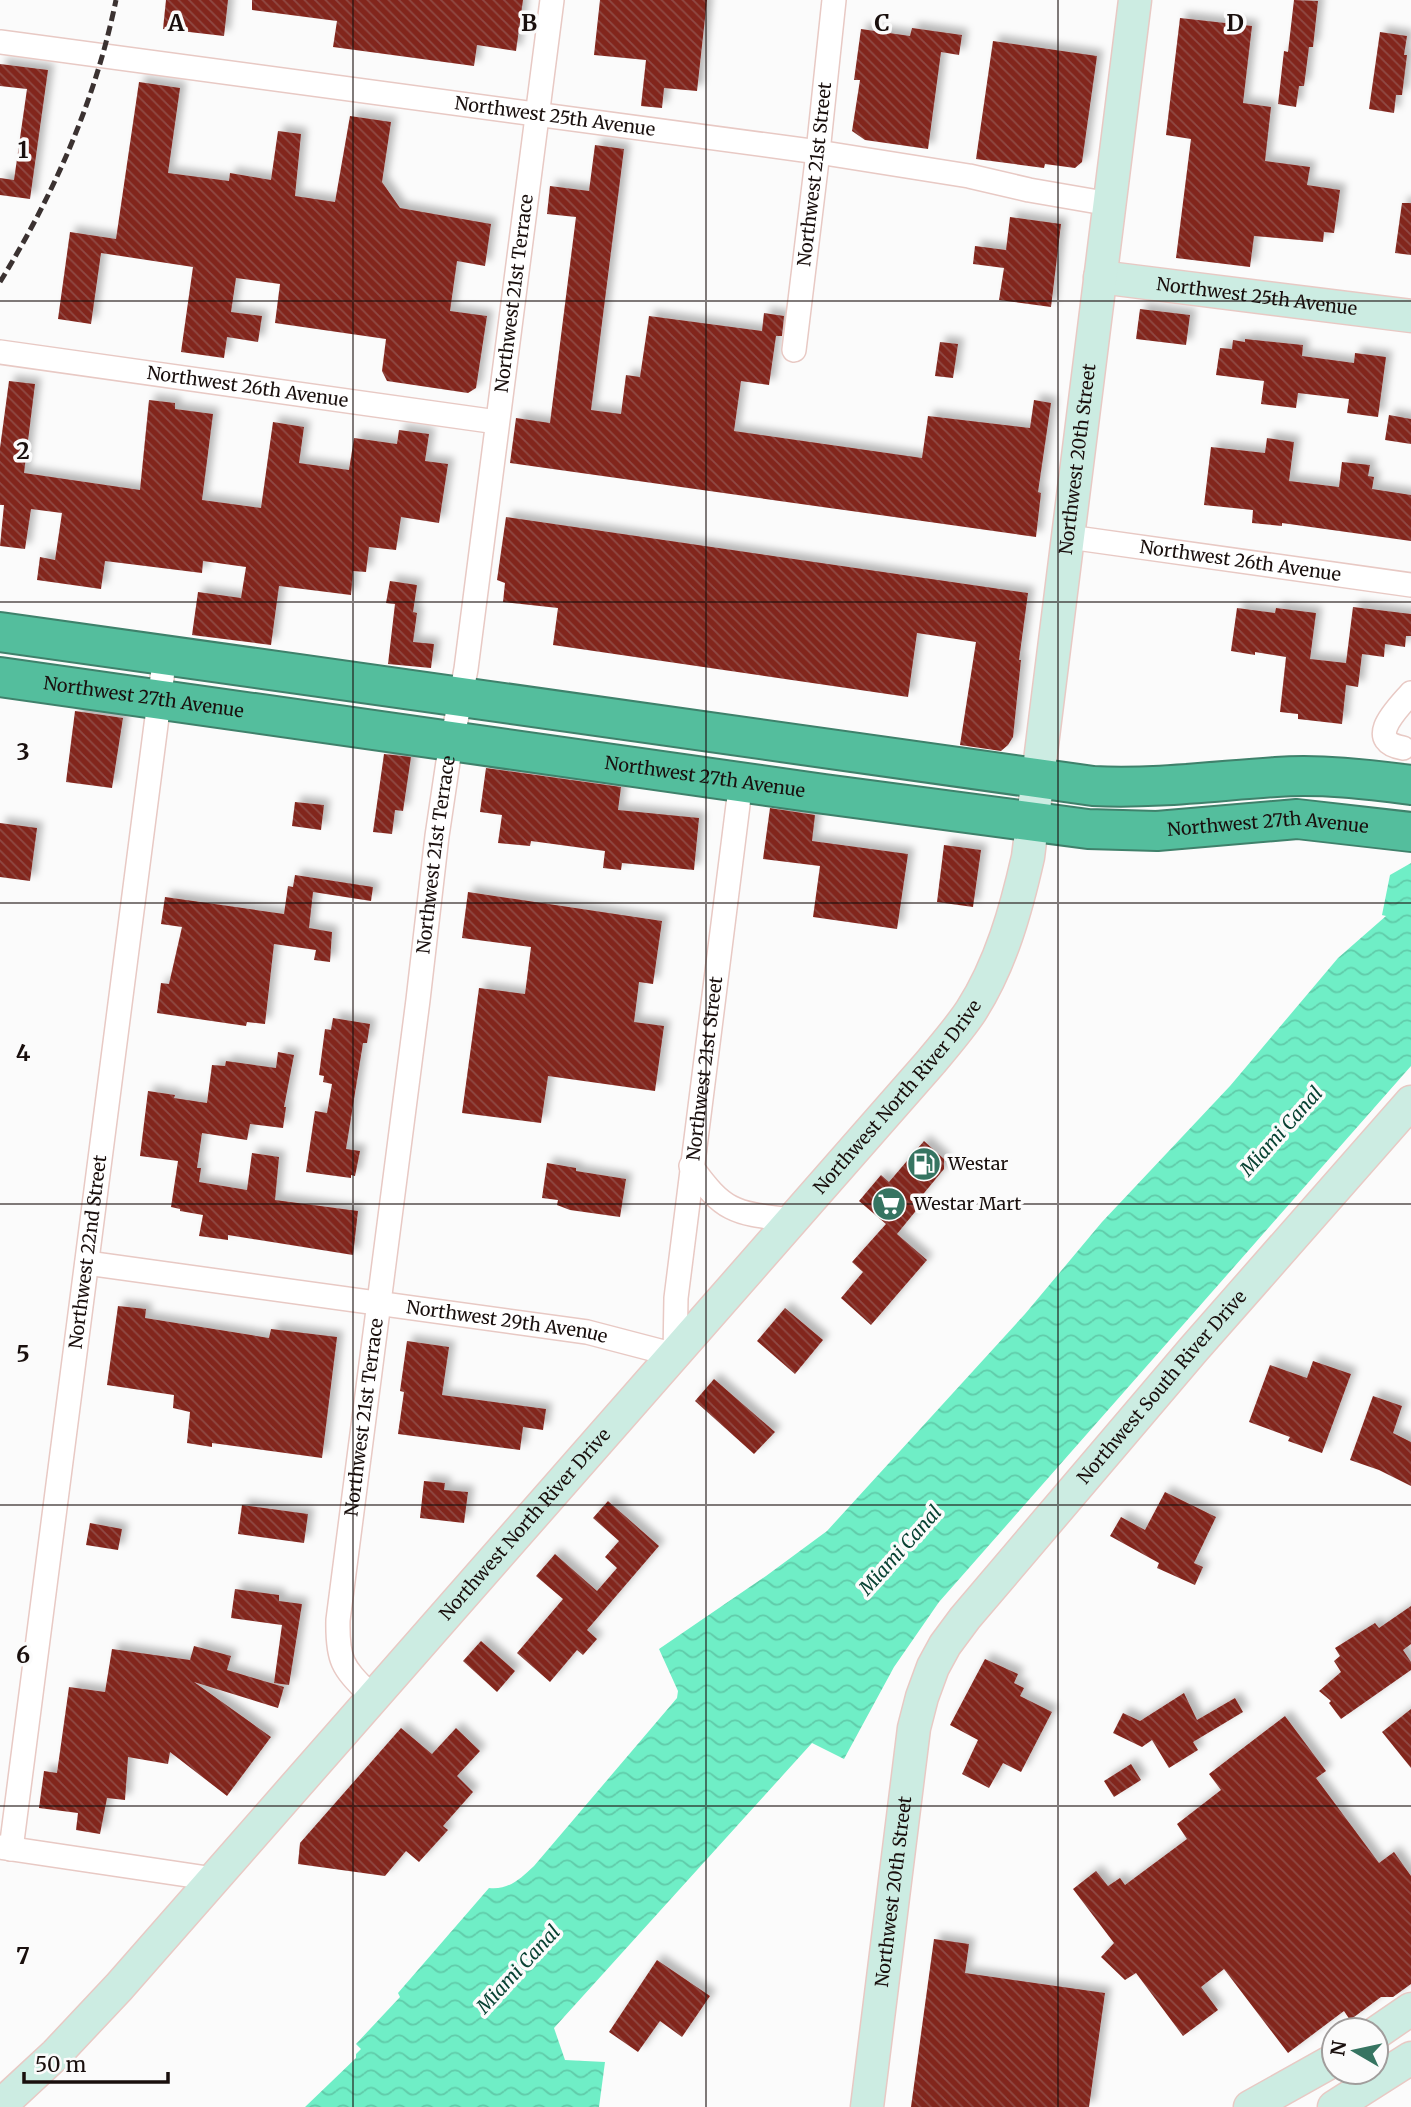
<svg xmlns="http://www.w3.org/2000/svg" width="1411" height="2107" font-family="Merriweather,serif">
<style>
.water{fill:url(#water-waves)}
.building{fill:url(#building-back-hatch);filter:url(#shadow)}
.lines{fill:none;stroke-linecap:round;stroke-linejoin:round}
.street-casing{stroke:#e8c9c4;stroke-width:26}
.secondary-casing{stroke:#e8c9c4;stroke-width:35}
.highway-casing{stroke:#3f816b;stroke-width:42}
.street{stroke:#fff;stroke-width:23}
.secondary{stroke:#ccece2;stroke-width:32}
.highway{stroke:#54be9d;stroke-width:38}
.rail{stroke:#3b3231;stroke-width:5;stroke-dasharray:10 5;stroke-linecap:butt}
.grid{fill:none;stroke:#190f0d;stroke-width:2;stroke-opacity:0.55}
.labels{text-anchor:middle;stroke-width:7;stroke-linejoin:round;paint-order:stroke}
.street-label{font-size:18px;fill:#190f0d;stroke:#fbfbfb}
.poi-label{font-size:18px;fill:#190f0d;stroke:#fbfbfb;text-anchor:start}
.water-label{font-size:19px;font-style:italic;fill:#084233;stroke:#fbfbfb}
.grid-label{font-size:23px;text-anchor:middle;font-weight:bold;fill:#190f0d;stroke:#fbfbfb;stroke-width:7;stroke-linejoin:round;paint-order:stroke}
</style>
<defs>
<pattern id="water-waves" width="16" height="10" patternUnits="userSpaceOnUse" patternTransform="scale(1.75)"><rect width="16" height="10" fill="#6feec6"/><path d="M0 5q4-4 8 0t8 0" fill="none" stroke="#60cba9"/></pattern>
<pattern id="building-back-hatch" width="6" height="6" patternUnits="userSpaceOnUse" patternTransform="scale(1.75)"><rect width="6" height="6" fill="#82261e"/><path d="M-1 5l2 2M0 0l6 6M5-1l2 2" fill="none" stroke="#904a44"/></pattern>
<filter id="shadow"><feDropShadow dx="6" dy="-6" stdDeviation="3.5" flood-color="#0004"/></filter>
</defs>
<rect width="100%" height="100%" fill="#fbfbfb"/>
<path class="water" d="M1411,863V1066L939,1602L894,1667L844,1759L812,1743L554,2028L565,2060L605,2062L599,2107H305L356,2058V2054L361,2049L356,2044L400,1997L398,1993L489,1888C509,1890 520,1879 534,1866L677,1698L678,1691L659,1649L766,1576L827,1531L1025,1314L1102,1222L1230,1086L1338,958L1386,916L1382,915L1390,875Z"/>
<g class="building">
<path d="M166,0H228L224,36L163,29Z"/>
<path d="M252,0H523L516,51L477,45L474,66L333,47L337,21L252,10Z"/>
<path d="M600,0H707L697,91L664,88L662,108L641,106L646,60L594,55Z"/>
<path d="M1294,0L1318,1L1313,47H1309L1304,86H1299L1296,107L1278,104L1284,51L1288,52Z"/>
<path d="M1180,18L1252,26L1243,103L1271,107L1265,161L1310,167L1307,185L1340,190L1334,233L1324,232L1323,242L1254,236L1250,267L1176,258L1191,139L1166,135Z"/>
<path d="M912,28L962,35L959,55L941,52L928,149L865,140L852,131L860,80H854L861,29L910,36Z"/>
<path d="M1380,32L1407,36L1404,55H1407L1402,95H1396L1394,113L1369,109Z"/>
<path d="M993,41L1097,56L1082,162L1075,168L1045,164L1044,168L976,159Z"/>
<path d="M0,64L48,70L30,199L0,195V178L14,180L27,89L0,86Z"/>
<path d="M139,82L180,88L168,173L229,181L230,173L271,180L278,131L301,134L295,196L335,202L350,116L391,122L382,182L400,208L491,224L485,266L457,261L450,311L487,316L476,388L468,393L387,381L382,371L386,339L275,323L280,284L236,278L231,312L262,316L258,342L227,337L224,358L181,352L193,267L101,253L91,324L58,319L70,232L116,239Z"/>
<path d="M595,145L624,149L591,410L621,414L626,375L640,377L649,316L762,331L764,313L784,316L782,336H776L769,385L741,381L734,431L922,458L928,416L1030,428L1034,400L1051,403L1038,492L1041,493L1036,537L510,463L516,418L550,423L576,217L547,214L550,186L589,191Z"/>
<path d="M1402,203H1411V255L1395,253Z"/>
<path d="M1010,217L1061,224L1051,307L999,300L1004,268L973,264L975,246L1006,250Z"/>
<path d="M1140,309L1190,315L1186,345L1136,339Z"/>
<path d="M1245,339L1303,345L1302,356L1354,363L1355,353L1386,357L1378,417L1347,413L1349,399L1298,393L1296,408L1261,404L1264,381L1216,375L1220,348L1232,349L1233,340L1245,342Z"/>
<path d="M940,342L958,344L953,378L935,376Z"/>
<path d="M9,381L35,384L24,473L140,490L149,400L175,403V409L213,414L202,500L261,508L273,422L304,427L299,463L349,470L354,438L397,444L399,430L429,434L425,461L448,464L439,523L401,517L396,550L369,547L366,572L353,571L351,595L279,586L271,645L192,635L198,592L241,598L246,567L203,561L202,573L105,561L101,589L37,580L40,557L55,560L62,513L31,509L25,549L0,546L4,505H0V448Z"/>
<path d="M1389,415L1411,419V444L1385,440Z"/>
<path d="M1267,438L1294,442L1289,481L1339,487L1342,462L1370,465L1368,476L1374,477L1372,489L1411,495V541L1282,523V526L1252,523L1253,510L1204,505L1211,447L1265,453Z"/>
<path d="M506,517L1028,593L1019,660H1021L1013,737L1008,745L1001,751L960,745L976,642L917,633L908,697L553,645L558,608L503,602L505,583L497,580Z"/>
<path d="M390,581L417,585L413,612L417,613L413,642L434,644L431,668L388,664L395,604L386,603Z"/>
<path d="M1353,607L1411,614V636H1406L1405,647L1385,644L1384,657L1362,654L1358,687L1346,685L1342,724L1298,719V714L1280,712L1286,657L1255,652V655L1231,651L1237,608L1275,613L1276,608L1316,613L1310,659L1346,663Z"/>
<path d="M75,711L123,718L112,788L66,782Z"/>
<path d="M384,754L411,757L403,811L395,810L392,834L373,832Z"/>
<path d="M486,768L621,787L618,810L699,818L694,870L622,863L621,870L603,868L605,851L531,841L530,846L498,843L502,815L480,812Z"/>
<path d="M295,802L324,805L321,830L292,826Z"/>
<path d="M770,808L815,815L812,841L908,854L897,929L813,917L820,866L763,859Z"/>
<path d="M0,823L37,828L30,881L0,877Z"/>
<path d="M944,845L981,850L973,907L937,902Z"/>
<path d="M295,875L373,887L371,901L313,892L309,928L332,932L330,962L314,960L316,950L274,944L265,1024L247,1022L246,1026L157,1013L161,983L169,984L182,927L161,924L165,897L284,914L288,886L293,887Z"/>
<path d="M468,892L662,921L653,984L639,982L634,1022L664,1026L655,1091L548,1076L541,1123L462,1113L479,988L525,994L531,947L462,938Z"/>
<path d="M333,1018L370,1024L367,1043H363L346,1149L360,1151L355,1176L351,1175V1178L306,1172L315,1111L327,1113L332,1084L323,1082L324,1076L319,1075L325,1029L331,1030Z"/>
<path d="M278,1052L294,1055L284,1107H286L283,1128L250,1124L247,1140L202,1133L197,1168H201L199,1182L247,1190L252,1153L279,1157L275,1200L358,1211L353,1255L228,1235V1240L199,1236L203,1215L180,1211V1209L171,1207L178,1161L140,1156L148,1091L175,1095L174,1098L207,1103L212,1065L225,1066L226,1061L276,1068Z"/>
<path d="M924,1141L944,1159V1169L915,1204L919,1207L897,1234L927,1260L871,1325L841,1298L863,1272L852,1262L886,1224L859,1201L881,1175L889,1182Z"/>
<path d="M547,1163L576,1168V1171L626,1179L620,1217L570,1210L557,1205L558,1200L542,1198Z"/>
<path d="M118,1306L146,1309L145,1318L269,1338L271,1329L337,1337L322,1458L212,1443V1447L187,1443L190,1412L173,1408L174,1395L107,1385Z"/>
<path d="M785,1308L823,1340L795,1374L757,1341Z"/>
<path d="M407,1341L449,1347L442,1395L546,1409L543,1430L523,1427L520,1450L398,1434L404,1392L400,1391Z"/>
<path d="M1313,1361L1351,1374L1322,1453L1288,1441L1290,1437L1249,1422L1270,1365L1307,1378Z"/>
<path d="M714,1379L775,1432L754,1454L695,1401Z"/>
<path d="M1373,1396L1402,1406L1393,1433L1411,1442V1486L1379,1470L1350,1460Z"/>
<path d="M424,1481L445,1483L444,1490L468,1492L464,1523L420,1518Z"/>
<path d="M1165,1492L1216,1517L1194,1563L1203,1567L1195,1585L1157,1568L1159,1563L1110,1536L1121,1517L1145,1530Z"/>
<path d="M608,1501L659,1546L587,1630L597,1639L583,1655L577,1650L550,1682L517,1653L563,1599L536,1576L555,1554L597,1591L617,1568L605,1557L619,1541L593,1518Z"/>
<path d="M242,1505L308,1514L304,1543L238,1534Z"/>
<path d="M90,1523L122,1529L118,1550L86,1545Z"/>
<path d="M235,1589L279,1595V1601L302,1604L289,1685L274,1683L282,1625L231,1618Z"/>
<path d="M1411,1606V1644L1403,1650L1411,1662V1670L1341,1719L1329,1703L1331,1701L1319,1691L1341,1672L1334,1661L1340,1656L1335,1648L1375,1623L1379,1628Z"/>
<path d="M481,1641L515,1671L497,1692L463,1661Z"/>
<path d="M194,1646L231,1656L227,1670L284,1687L278,1708L194,1682L271,1737L227,1796L170,1752L168,1764L128,1757L125,1800L107,1798L100,1834L76,1830L78,1813L39,1808L44,1771L57,1773L69,1687L105,1692L112,1649L190,1660Z"/>
<path d="M985,1659L1018,1674L1014,1683L1024,1688L1020,1696L1052,1712L1021,1772L1003,1763L989,1788L962,1774L978,1740L950,1725Z"/>
<path d="M1184,1693L1197,1720L1235,1698L1243,1712L1193,1742L1198,1750L1169,1768L1152,1740L1142,1747L1113,1733L1123,1713L1140,1721Z"/>
<path d="M1411,1709V1768L1382,1732Z"/>
<path d="M1285,1716L1326,1771L1316,1778L1379,1863L1394,1852L1411,1876V1984L1393,1997H1381L1350,2020L1344,2011L1288,2053L1224,1969L1201,1987L1218,2010L1183,2036L1136,1973L1125,1980L1101,1957L1114,1943L1073,1889L1096,1871L1108,1886L1120,1878L1125,1885L1187,1839L1177,1824L1221,1790L1209,1774Z"/>
<path d="M401,1728L432,1754L456,1728L480,1751L457,1776L473,1792L443,1826L448,1830L419,1862L406,1851L385,1876L298,1864L300,1843Z"/>
<path d="M1131,1764L1141,1780L1114,1797L1104,1781Z"/>
<path d="M934,1939L969,1944L965,1973L1105,1993L1089,2107H911Z"/>
<path d="M657,1960L710,1996L682,2037L660,2021L638,2052L609,2032Z"/>
</g>
<g class="lines">
<g class="street-casing">
<g id="street">
<path id="s1" d="M0,42L818,152L969,176L1029,190L1110,204"/>
<path id="s2" d="M794,350L818,152L834,0"/>
<path id="s3" d="M0,352L497,422"/>
<path id="s4" d="M1069,537L1411,585"/>
<path d="M1403,748C1363,741 1398,708 1411,693"/>
<path d="M691,1166C725,1214 736,1213 792,1220"/>
<path id="s5" d="M87,1263L587,1332L675,1355L676,1298L741,781"/>
<path id="s6" d="M373,1698C344,1668 337,1664 338,1620L418,1000L437,836L448,762L466,669L552,0"/>
<path d="M0,1847L214,1879"/>
<path id="s7" d="M11,1849L165,655"/>
</g>
</g>
<g class="secondary-casing">
<g id="secondary">
<path id="s8" d="M1100,277L1411,316"/>
<path d="M1376,2033L1411,2009"/>
<path id="s9" d="M0,2106L56,2054L119,1987L930,1063C944,1046 959,1029 971,1011C1001,964 1016,910 1028,857L1135,0"/>
<path id="s10" d="M867,2107L914,1728L922,1697L933,1667L945,1645L965,1618L1193,1350L1411,1102"/>
<path d="M1250,2107L1334,2060"/>
<path d="M1334,2107L1411,2058"/>
</g>
</g>
<g class="highway-casing">
<g id="highway">
<path d="M0,632L1093,786C1155,789 1215,781 1276,777C1321,774 1366,779 1411,785"/>
<path id="s11" d="M0,677L824,794L1088,829L1157,831L1297,819L1411,832"/>
</g>
</g>
<use href="#street" class="street"/>
<use href="#secondary" class="secondary"/>
<use href="#highway" class="highway"/>
<path class="rail" d="M0,282C54,194 95,102 116,0"/>
</g>
<path class="grid" d="M353,0V2107M706,0V2107M1058,0V2107M0,301H1411M0,602H1411M0,903H1411M0,1204H1411M0,1505H1411M0,1806H1411"/>
<defs>
<g id="fuel-disc" transform="scale(1.75)"><circle r="9.5" fill="#367461" stroke="#fbfbfb"/><path d="M-5.5-6h7V0h2V4h1.3V-2.5L3-4.5l.8-.8L6-3V5H2.5V1h-1V6h-7ZM-4.2-4.7v3.2H.2V-4.7Z" fill="#fff"/></g>
<g id="supermarket-disc" transform="scale(1.75)"><circle r="9.5" fill="#367461" stroke="#fbfbfb"/><path d="M-6-5.5h2.5l.6 2H6L4.5 2H-2.5L-4.4-4H-6ZM-1.5 3.2a1.3 1.3 0 1 0 .1 0ZM3 3.2a1.3 1.3 0 1 0 .1 0Z" fill="#fff"/></g>
</defs>
<g fill-rule="evenodd">
<use href="#fuel-disc" x="924" y="1164"/>
<use href="#supermarket-disc" x="889" y="1204"/>
</g>
<g class="labels">
<g class="street-label">
<text dy="6" stroke="none"><textPath href="#s1" startOffset="560">Northwest 25th Avenue</textPath></text>
<text dy="6" stroke="none"><textPath href="#s2" startOffset="177">Northwest 21st Street</textPath></text>
<text dy="6" stroke="none"><textPath href="#s6" startOffset="1428">Northwest 21st Terrace</textPath></text>
<text dy="6" stroke="none"><textPath href="#s8" startOffset="158">Northwest 25th Avenue</textPath></text>
<text dy="6" stroke="none"><textPath href="#s3" startOffset="250">Northwest 26th Avenue</textPath></text>
<text dy="6" stroke="none"><textPath href="#s9" startOffset="2030">Northwest 20th Street</textPath></text>
<text dy="6" stroke="none"><textPath href="#s4" startOffset="173">Northwest 26th Avenue</textPath></text>
<text dy="6" stroke="none"><textPath href="#s11" startOffset="145">Northwest 27th Avenue</textPath></text>
<text dy="6" stroke="none"><textPath href="#s11" startOffset="712">Northwest 27th Avenue</textPath></text>
<text dy="6" stroke="none"><textPath href="#s11" startOffset="1279">Northwest 27th Avenue</textPath></text>
<text dy="6" stroke="none"><textPath href="#s6" startOffset="861">Northwest 21st Terrace</textPath></text>
<text dy="6" stroke="none"><textPath href="#s5" startOffset="884">Northwest 21st Street</textPath></text>
<text dy="6" stroke="none"><textPath href="#s9" startOffset="1351">Northwest North River Drive</textPath></text>
<text dy="6" stroke="none"><textPath href="#s7" startOffset="602">Northwest 22nd Street</textPath></text>
<text dy="6" stroke="none"><textPath href="#s5" startOffset="424">Northwest 29th Avenue</textPath></text>
<text dy="6" stroke="none"><textPath href="#s10" startOffset="808">Northwest South River Drive</textPath></text>
<text dy="6" stroke="none"><textPath href="#s6" startOffset="294">Northwest 21st Terrace</textPath></text>
<text dy="6" stroke="none"><textPath href="#s9" startOffset="784">Northwest North River Drive</textPath></text>
<text dy="6" stroke="none"><textPath href="#s10" startOffset="217">Northwest 20th Street</textPath></text>
</g>
<g class="poi-label">
<text x="948" y="1170">Westar</text>
<text x="914" y="1210">Westar Mart</text>
</g>
<g class="water-label">
<text transform="translate(1281 1131) rotate(-48)" y="7">Miami Canal</text>
<text transform="translate(900 1550) rotate(-48)" y="7">Miami Canal</text>
<text transform="translate(518 1969) rotate(-47)" y="7">Miami Canal</text>
</g>
</g>
<g class="grid-label">
<text x="176" y="31">A</text>
<text x="529" y="31">B</text>
<text x="882" y="31">C</text>
<text x="1235" y="31">D</text>
<text x="23" y="158">1</text>
<text x="23" y="459">2</text>
<text x="23" y="760">3</text>
<text x="23" y="1061">4</text>
<text x="23" y="1362">5</text>
<text x="23" y="1663">6</text>
<text x="23" y="1964">7</text>
</g>
<g transform="translate(1355 2051) rotate(279)"><circle r="33" fill="#fbfbfb" stroke="#a19d9c" stroke-width="2"/>
<path d="M0-5L12 26L0 18L-12 26Z" fill="#367461"/>
<text y="-10" font-size="19" font-weight="bold" text-anchor="middle" fill="#190f0d">N</text>
</g>
<path d="M24 2072v10h144v-10" fill="none" stroke="#190f0d" stroke-width="3.5"/>
<text x="35" y="2072" font-size="21" fill="#190f0d" stroke="#fbfbfb" stroke-width="5" paint-order="stroke">50 m</text>
</svg>
